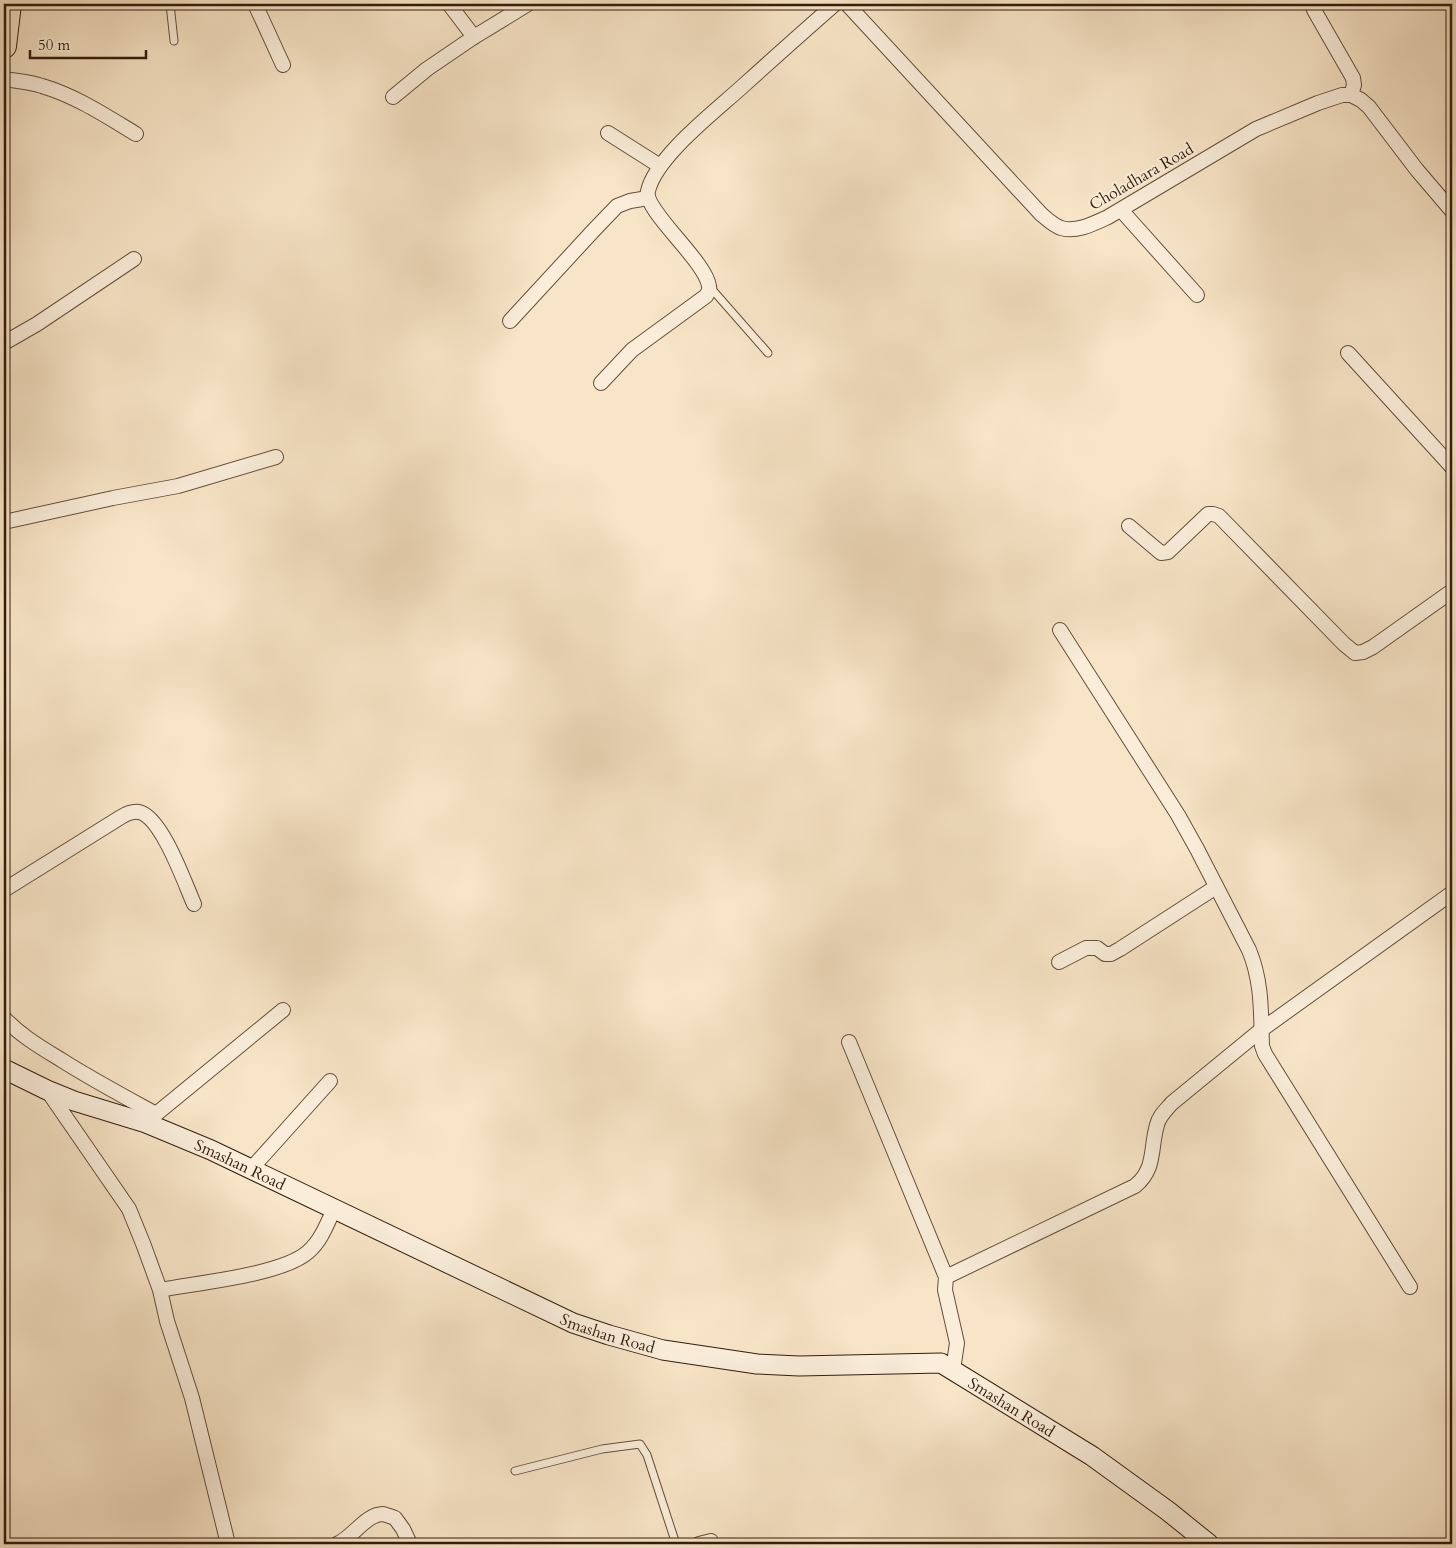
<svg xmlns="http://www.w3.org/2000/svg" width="1456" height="1548" font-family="Cardo,serif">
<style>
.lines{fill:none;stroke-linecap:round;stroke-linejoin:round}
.lane-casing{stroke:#644f3b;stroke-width:9}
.street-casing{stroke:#644f3b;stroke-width:16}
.secondary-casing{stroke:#331d0c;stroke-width:21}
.highway-casing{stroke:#331d0c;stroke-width:26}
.lane{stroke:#faeedb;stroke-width:7}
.street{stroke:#faeedb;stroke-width:14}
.secondary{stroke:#faeedb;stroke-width:19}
.highway{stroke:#f8e5c7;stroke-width:24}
.labels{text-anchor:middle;stroke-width:4;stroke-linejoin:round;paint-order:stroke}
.street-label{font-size:16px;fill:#331d0c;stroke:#faeedb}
</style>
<rect width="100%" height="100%" fill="#f8e5c7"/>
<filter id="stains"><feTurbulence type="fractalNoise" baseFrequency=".004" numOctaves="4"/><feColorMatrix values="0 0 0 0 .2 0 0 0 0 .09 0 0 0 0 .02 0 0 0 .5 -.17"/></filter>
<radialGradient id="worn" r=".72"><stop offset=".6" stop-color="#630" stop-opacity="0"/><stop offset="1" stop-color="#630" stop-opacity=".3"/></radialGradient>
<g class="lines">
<g class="lane-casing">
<g id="lane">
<path d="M170,4L174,41"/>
<path d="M710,287L768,353"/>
<path d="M515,1471L602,1449L640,1444L647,1455L676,1544"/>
</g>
</g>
<g class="street-casing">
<g id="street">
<path d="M255,4L283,65"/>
<path d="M449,4L474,37"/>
<path d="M847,4L1041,214C1047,219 1053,225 1061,228C1076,233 1095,223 1108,217L1256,129L1318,103L1342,95H1351L1361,100L1369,107L1417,170L1452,211"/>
<path d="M1314,10L1353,78L1354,85L1351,95"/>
<path d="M4,79C16,81 30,82 42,86C76,96 106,116 136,134"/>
<path d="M393,97L427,69L474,37L528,4"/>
<path d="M608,133L660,166"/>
<path d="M1121,210L1197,295"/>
<path d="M510,321L593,231L617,206L630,201L648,198"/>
<path d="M4,343L37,324L134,259"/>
<path d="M1348,353L1452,467"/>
<path d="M601,383L632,350L706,296C708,293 710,290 709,286C705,260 643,210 648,191C656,156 717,110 744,85C774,58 804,31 835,4"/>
<path d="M4,522L113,498L178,486L276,457"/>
<path d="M1129,526L1161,553L1168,552L1208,514H1213L1219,516L1344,644L1355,653L1363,652L1373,647L1452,591"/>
<path d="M1060,630L1178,815L1197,849L1249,950C1262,981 1261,1012 1262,1046L1265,1054L1410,1287"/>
<path d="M4,890L121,817C126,814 133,811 139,812C162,817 185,884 194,904"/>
<path d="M1059,962L1086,948H1097L1105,954H1111L1120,949L1216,887"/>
<path d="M4,1018C21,1036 42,1048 63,1061C93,1080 125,1097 156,1114"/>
<path d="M849,1042L946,1277L945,1290L957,1343L953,1370"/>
<path d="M47,1090L129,1209L144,1246L160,1290L167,1321L192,1398L228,1544"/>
<path d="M150,1119L283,1010"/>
<path d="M251,1169L330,1081"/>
<path d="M946,1277L1135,1186C1156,1169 1150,1149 1157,1125C1159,1116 1166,1110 1172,1103L1261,1030L1452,893"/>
<path d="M160,1290C196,1283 282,1275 308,1252C321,1241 327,1224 334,1209"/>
<path d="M337,1544C352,1538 366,1514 383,1514C387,1515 392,1517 395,1518L403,1529L410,1544"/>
<path d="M699,1544L711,1541"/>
</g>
</g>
<g class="secondary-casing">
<g id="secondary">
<path id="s1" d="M4,1069L47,1090L74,1101L146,1123L211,1150L573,1323L609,1335L663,1350L757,1364L799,1366L941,1363L1092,1456L1168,1511L1209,1544"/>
</g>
</g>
<g class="highway-casing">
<path id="highway" d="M4,46L9,4"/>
</g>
<use href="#lane" class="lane"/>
<use href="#street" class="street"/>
<use href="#secondary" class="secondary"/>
<use href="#highway" class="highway"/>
</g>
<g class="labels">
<g class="street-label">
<text transform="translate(1141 176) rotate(-30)" y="6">Choladhara Road</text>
<text dy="6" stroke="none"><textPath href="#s1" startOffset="255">Smashan Road</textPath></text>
<text dy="6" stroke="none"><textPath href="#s1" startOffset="660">Smashan Road</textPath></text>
<text dy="6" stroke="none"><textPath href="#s1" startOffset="1080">Smashan Road</textPath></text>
</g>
</g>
<rect width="1456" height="1548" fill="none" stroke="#f8e5c7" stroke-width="20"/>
<rect x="5" y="5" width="1446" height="1538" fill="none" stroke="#331d0c" stroke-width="2.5"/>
<rect x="10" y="10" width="1436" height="1528" fill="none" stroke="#331d0c"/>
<path d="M30 50v8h116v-8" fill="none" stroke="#331d0c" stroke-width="2.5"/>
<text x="38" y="50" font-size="15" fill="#331d0c" stroke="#faeedb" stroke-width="4" paint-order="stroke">50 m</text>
<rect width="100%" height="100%" filter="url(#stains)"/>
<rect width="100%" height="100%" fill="url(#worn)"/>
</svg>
